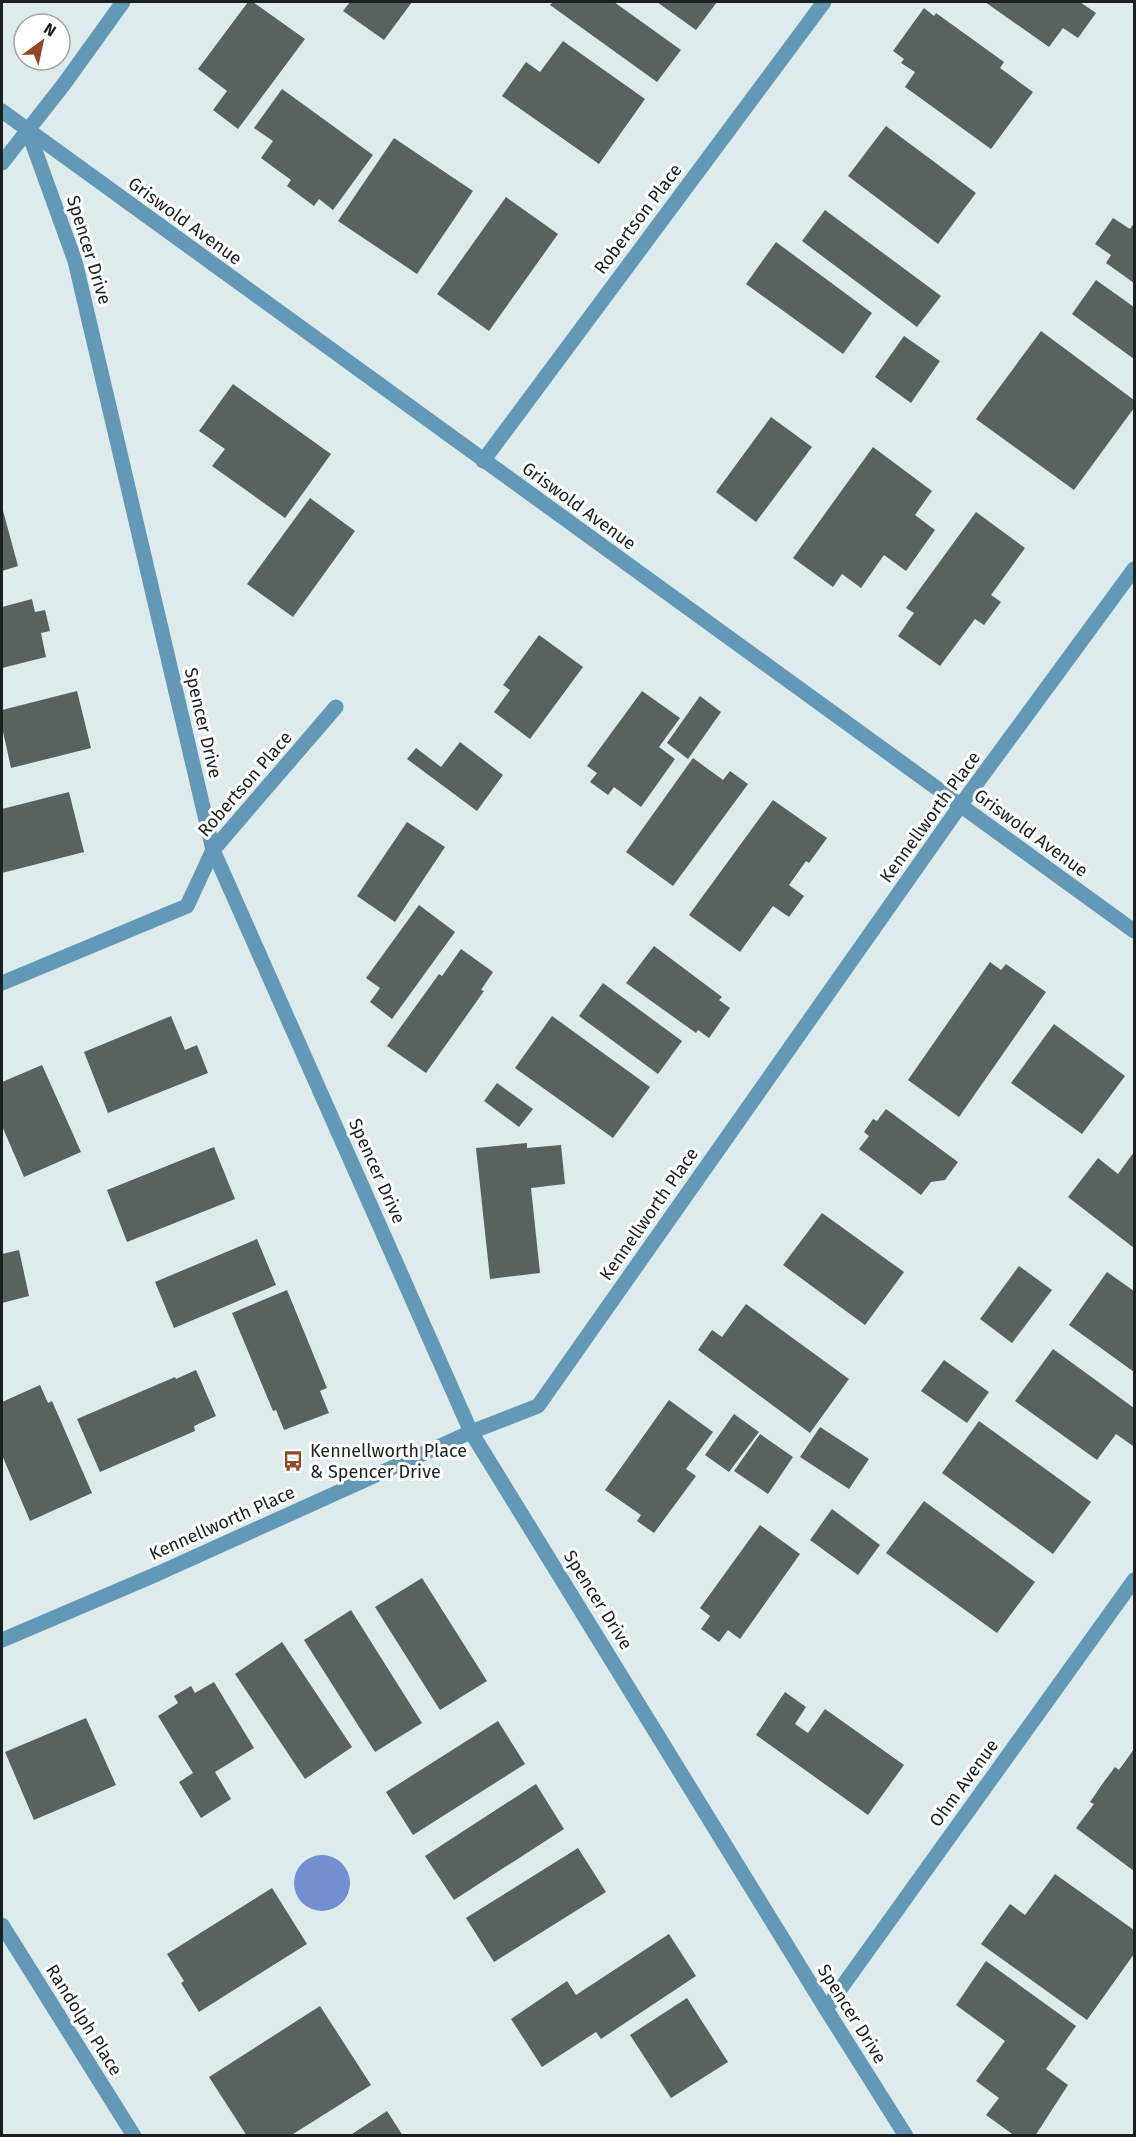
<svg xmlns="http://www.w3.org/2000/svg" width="1136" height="2137" font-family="'Fira Sans',sans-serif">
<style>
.water{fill:#748fd0}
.building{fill:#58635f}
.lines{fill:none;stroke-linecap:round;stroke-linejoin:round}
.minor{stroke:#6398b7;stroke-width:15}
.labels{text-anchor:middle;stroke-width:6;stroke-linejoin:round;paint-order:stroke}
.street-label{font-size:18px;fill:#1a1f20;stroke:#fff}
.poi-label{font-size:18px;fill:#1a1f20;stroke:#fff;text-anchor:start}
</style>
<rect width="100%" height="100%" fill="#ddebec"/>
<circle class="water" cx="322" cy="1883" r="28"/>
<g class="building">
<path d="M248,2H253L305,39L238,129L213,110L227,91L198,69Z"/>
<path d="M350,2H412L384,40L343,11Z"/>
<path d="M553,2H614L681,50L657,82L550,5Z"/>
<path d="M657,2H717L696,30Z"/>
<path d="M985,2H1080L1096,13L1078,38L1063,28L1049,47Z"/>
<path d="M924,8L934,16L936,13L1004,62L1000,68L1033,92L991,149L905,87L915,72L901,63L904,59L893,51Z"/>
<path d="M563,41L645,99L599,164L502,96L526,62L540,72Z"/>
<path d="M282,89L373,155L333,210L319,199L314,206L287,186L291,180L261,158L273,141L254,128Z"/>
<path d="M886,126L976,193L938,244L848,176Z"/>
<path d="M394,138L473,191L417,274L338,221Z"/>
<path d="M506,197L558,234L489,331L437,294Z"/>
<path d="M825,210L941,296L917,327L802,241Z"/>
<path d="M1113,218L1130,229L1134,223V283L1106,263L1111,255L1095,244Z"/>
<path d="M776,242L872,313L843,354L746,284Z"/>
<path d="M1096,280L1134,307V359L1072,314Z"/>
<path d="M1041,331L1134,400V408L1074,490L976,419Z"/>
<path d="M904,336L940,361L911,403L875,377Z"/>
<path d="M233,384L331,454L285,518L212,466L225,449L199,431Z"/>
<path d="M771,417L812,447L756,522L716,492Z"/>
<path d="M873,447L932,491L915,515L935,530L906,571L884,555L861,588L842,574L833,587L793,558Z"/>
<path d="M310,498L355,531L293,617L247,584Z"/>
<path d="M2,507L18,566L2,571Z"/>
<path d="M976,512L1025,548L991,595L1001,602L984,625L975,619L940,666L898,636L914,613L906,608Z"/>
<path d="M32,599L35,612L45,610L50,631L41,633L46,657L2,668V607Z"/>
<path d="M539,635L583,667L530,739L494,712L510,690L503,685Z"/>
<path d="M77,691L91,748L11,768L2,727V710Z"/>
<path d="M642,691L680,718L659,747L675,759L641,807L614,787L608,795L590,782L597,773L587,766Z"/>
<path d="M700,696L721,712L688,759L667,743Z"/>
<path d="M460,742L503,775L477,811L407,759L416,748L441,767Z"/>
<path d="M693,758L723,780L730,771L748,784L673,886L626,852Z"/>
<path d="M69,792L84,852L2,873V809Z"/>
<path d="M773,800L827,838L809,863L806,861L789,885L804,896L789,917L773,906L740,952L689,915Z"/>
<path d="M407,822L445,847L395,922L357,896Z"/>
<path d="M419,905L455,932L392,1019L370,1002L380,988L366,978Z"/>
<path d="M654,946L722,997L719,1000L730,1008L709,1038L698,1030L696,1033L626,983Z"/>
<path d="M461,949L493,972L481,990L484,991L426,1073L387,1046L439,974L442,976Z"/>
<path d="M990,962L1001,970L1006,964L1046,992L959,1117L908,1080Z"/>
<path d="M603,983L682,1041L658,1074L579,1016Z"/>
<path d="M171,1016L185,1050L197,1045L208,1073L108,1113L84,1052Z"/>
<path d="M552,1016L650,1087L613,1138L515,1068Z"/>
<path d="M1054,1024L1125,1076L1082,1134L1011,1083Z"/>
<path d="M42,1065L81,1152L24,1177L2,1126V1082Z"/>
<path d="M497,1083L533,1109L519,1127L484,1101Z"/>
<path d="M886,1109L958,1162L945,1180L931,1182L921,1195L859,1149L869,1136L864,1132L873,1119L877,1121Z"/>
<path d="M527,1143V1148L561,1145L565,1184L531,1188L540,1273L490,1279L476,1148Z"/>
<path d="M214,1147L235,1199L127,1242L107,1190Z"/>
<path d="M1134,1152V1248L1068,1197L1098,1158L1118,1174Z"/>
<path d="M822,1213L904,1272L865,1325L783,1265Z"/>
<path d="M257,1239L276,1285L174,1328L155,1282Z"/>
<path d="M19,1250L29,1296L2,1303V1254Z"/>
<path d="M1019,1266L1052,1290L1012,1343L980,1319Z"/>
<path d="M1107,1272L1134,1291V1372L1069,1325Z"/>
<path d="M287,1290L327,1388L320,1391L329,1413L284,1430L276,1410L273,1411L232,1313Z"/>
<path d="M746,1304L849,1379L810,1433L698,1350L712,1330L722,1337Z"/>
<path d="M1053,1349L1134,1408V1443L1133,1446L1116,1434L1097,1460L1015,1401Z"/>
<path d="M944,1360L989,1392L967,1423L921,1391Z"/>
<path d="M196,1370L216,1416L194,1426L195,1431L100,1472L77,1419L175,1377L176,1379Z"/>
<path d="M40,1385L48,1403L52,1401L92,1493L30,1521L2,1455V1402Z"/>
<path d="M669,1400L713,1432L686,1469L696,1476L654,1533L637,1521L641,1515L605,1490Z"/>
<path d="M734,1414L759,1432L729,1472L705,1455Z"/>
<path d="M979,1421L1091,1502L1053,1554L942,1473Z"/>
<path d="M820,1427L869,1459L849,1489L800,1457Z"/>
<path d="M760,1434L793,1457L768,1494L734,1471Z"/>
<path d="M924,1501L1035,1582L997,1633L886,1553Z"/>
<path d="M832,1509L880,1545L858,1575L810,1540Z"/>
<path d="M760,1525L800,1554L740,1639L728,1630L719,1642L701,1629L710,1616L700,1608Z"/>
<path d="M422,1578L487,1681L440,1710L375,1607Z"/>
<path d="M351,1610L422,1723L375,1752L304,1640Z"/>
<path d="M282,1642L352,1747L305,1779L235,1674Z"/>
<path d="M214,1682L254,1748L215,1772L231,1799L201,1818L179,1782L193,1773L158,1716L178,1703L174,1696L191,1686L195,1693Z"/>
<path d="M785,1692L806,1707L795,1724L808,1733L825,1709L904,1765L868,1815L756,1735Z"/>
<path d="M86,1718L116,1785L34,1820L5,1752Z"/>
<path d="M498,1721L525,1764L413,1835L386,1792Z"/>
<path d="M1134,1749V1871L1076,1828L1094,1804L1090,1802L1103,1783L1115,1767L1119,1770Z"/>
<path d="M536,1784L564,1829L454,1900L425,1856Z"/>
<path d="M578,1848L606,1892L494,1962L466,1918Z"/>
<path d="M1055,1874L1134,1930V1954L1087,2020L981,1944L1010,1904L1025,1915Z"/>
<path d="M272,1888L307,1944L199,2012L181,1983L184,1981L167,1954Z"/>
<path d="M669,1934L696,1976L601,2039L596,2032L542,2067L511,2019L567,1981L576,1995Z"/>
<path d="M986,1961L1076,2026L1046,2069L1068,2085L1035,2136H1015L986,2115L999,2098L976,2081L1005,2041L956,2005Z"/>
<path d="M687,1998L728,2062L671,2098L630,2035Z"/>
<path d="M320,2006L371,2085L290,2136H247L209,2077Z"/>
<path d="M387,2111L403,2136H349Z"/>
</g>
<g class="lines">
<g class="minor">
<path d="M2,111L1134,931"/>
<path d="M28,131L75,261L213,850L471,1432L826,2009L906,2136"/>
<path d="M2,163L64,84L123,2"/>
<path d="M483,461L824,2"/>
<path d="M2,983L187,906L213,850L336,707"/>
<path d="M2,1640L157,1574L471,1432L538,1406L960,806L1134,569"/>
<path d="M2,1925L134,2136"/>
<path d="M826,2009L1134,1580"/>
</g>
</g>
<defs>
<g id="bus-bare" transform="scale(1.62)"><path d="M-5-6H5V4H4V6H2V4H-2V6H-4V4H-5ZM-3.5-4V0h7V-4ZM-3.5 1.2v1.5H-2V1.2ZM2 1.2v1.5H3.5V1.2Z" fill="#904826" stroke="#fff" stroke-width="2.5" paint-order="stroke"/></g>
</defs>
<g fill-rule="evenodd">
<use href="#bus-bare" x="293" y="1461"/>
</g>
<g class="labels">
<g class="street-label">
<text transform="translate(638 219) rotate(-53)" y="6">Robertson Place</text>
<text transform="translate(185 221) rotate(36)" y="6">Griswold Avenue</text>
<text transform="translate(89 250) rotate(73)" y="6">Spencer Drive</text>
<text transform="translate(579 506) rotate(36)" y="6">Griswold Avenue</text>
<text transform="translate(203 723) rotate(77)" y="6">Spencer Drive</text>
<text transform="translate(245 784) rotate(-49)" y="6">Robertson Place</text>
<text transform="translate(930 817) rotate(-54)" y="6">Kennellworth Place</text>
<text transform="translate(1031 833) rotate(36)" y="6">Griswold Avenue</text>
<text transform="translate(377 1171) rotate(66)" y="6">Spencer Drive</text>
<text transform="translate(649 1214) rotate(-55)" y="6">Kennellworth Place</text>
<text transform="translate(222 1523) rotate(-24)" y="6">Kennellworth Place</text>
<text transform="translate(598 1600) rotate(58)" y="6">Spencer Drive</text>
<text transform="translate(964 1783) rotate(-54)" y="6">Ohm Avenue</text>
<text transform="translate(852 2014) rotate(58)" y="6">Spencer Drive</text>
<text transform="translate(84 2020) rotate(58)" y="6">Randolph Place</text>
</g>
<g class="poi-label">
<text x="310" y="1457">Kennellworth Place<tspan x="310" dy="21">&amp; Spencer Drive</tspan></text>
</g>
</g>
<rect width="1136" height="2137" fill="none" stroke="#1a1f20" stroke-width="6"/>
<g transform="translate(42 42) rotate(33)"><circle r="28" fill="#ffffff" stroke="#a3a5a6" stroke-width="1.5"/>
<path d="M0-4.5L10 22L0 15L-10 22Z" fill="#904826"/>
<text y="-9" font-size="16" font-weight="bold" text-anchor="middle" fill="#1a1f20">N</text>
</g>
</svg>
